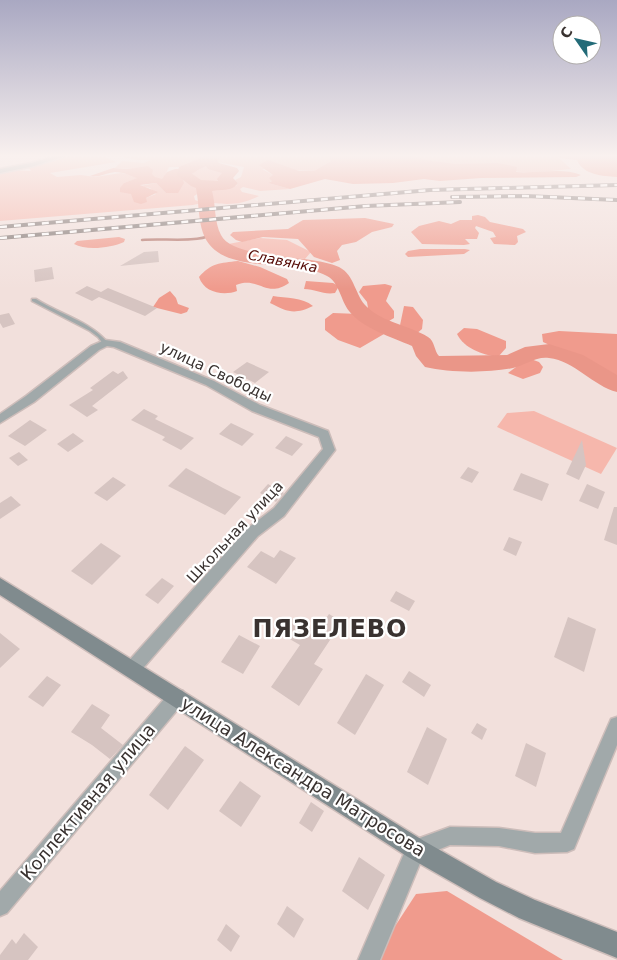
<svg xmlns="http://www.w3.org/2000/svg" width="617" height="960" font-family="'DejaVu Sans',sans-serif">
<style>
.green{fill:#f6b7ac}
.forest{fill:#f09b8d}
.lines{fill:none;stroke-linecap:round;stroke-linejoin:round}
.stream{stroke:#b5786e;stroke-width:2.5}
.river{fill:#ea9688;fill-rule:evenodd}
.building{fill:#d6c4c1}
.lane-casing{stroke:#cdbdba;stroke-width:3}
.street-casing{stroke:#cdbdba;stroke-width:3}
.secondary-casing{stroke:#cdbdba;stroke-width:3}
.lane{fill:#a1a9aa;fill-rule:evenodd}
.street{fill:#a1a9aa;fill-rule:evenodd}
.secondary{fill:#808b8e;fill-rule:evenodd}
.rail-casing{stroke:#807572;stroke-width:4}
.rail{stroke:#fff;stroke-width:2.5;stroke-dasharray:7;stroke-linecap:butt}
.labels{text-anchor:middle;stroke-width:4.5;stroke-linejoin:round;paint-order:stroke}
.far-water-label{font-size:14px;font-style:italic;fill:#520702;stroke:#fff}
.street-label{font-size:15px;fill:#393230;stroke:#fff}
.near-street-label{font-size:18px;fill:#393230;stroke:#fff}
.near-district-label{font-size:24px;font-weight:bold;letter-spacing:1px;fill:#393230;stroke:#fff}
</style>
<rect width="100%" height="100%" fill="#f2e0dc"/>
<g class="green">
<path d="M72,155H100L116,162L50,173L57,177L81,175L95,177L121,173L133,175L138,178L124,183L131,194L146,198L156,194L150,188L140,186L156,183L166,193L182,177L203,162L197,160L188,167H169L163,180H148L151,170L115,168L122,161L144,163L151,160H137L110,155H212L207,159L209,164L227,171C223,181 211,183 202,186L199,193L194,196L195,200L202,203L193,205L0,221V173L11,170L31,171L29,168Z"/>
<path d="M220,155H327L331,161L314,171L262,169L273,175V180L268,183L290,189L260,191L243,187L240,189L242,192L259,196C243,204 231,205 213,203L208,190L217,186H236L238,183L235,180L241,177L244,167L217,162L215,159Z"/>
<path d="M388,155H556L571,169L531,173L443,164Z"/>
<path d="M260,238L287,240L311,252L305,259L231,251L223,245Z"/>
<path d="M534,411L617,448L601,474L497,427L507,413Z"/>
</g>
<g class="forest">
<path d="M327,155H408L425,160L455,164L498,163L517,167L516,172C538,174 561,167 581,175L576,177L481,178L440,181L424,179L393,183L353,184L325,179L290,189L268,183L272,181L269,178L273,175L259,165L268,160L299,171H314L331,161Z"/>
<path d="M556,155H617V177C603,176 583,175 577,160L560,158Z"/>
<path d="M203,161C200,172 192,174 182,177L184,183L178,193H166L156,183L140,185L158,192L146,198L147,202L141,204L134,202L131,194L120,192V188L124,183L137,178C131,176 124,172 115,172C106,173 98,178 90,176L113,168L128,169L148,166L153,170L152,174L155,177L162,179L167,172L175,169H182Z"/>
<path d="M478,215L485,217L490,222L523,229L526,232L517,236L518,242L515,245L494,244L490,238L496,237L493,232L476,226L475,228L479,233L477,239H465L470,244L464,245L422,244L411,232L419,226L439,221L451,224L460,220H472V216Z"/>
<path d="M365,218L394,224L392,227L372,232L356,242L342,245L337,251L340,260L332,263L314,257L298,239L263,237L242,242L236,240L230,235L233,232L288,229L303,220Z"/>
<path d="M119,237L125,239L124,242C111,248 86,251 74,244L77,241Z"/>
<path d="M420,249H465L470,250L464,254L408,257L405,254L408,251Z"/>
<path d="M238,261L260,267L287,279L289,283C266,299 259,276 236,285L237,291C224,296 204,293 199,277C211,263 220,263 238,261Z"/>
<path d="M306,281L333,283L339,286L335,293C323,295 316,289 304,289Z"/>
<path d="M385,284L392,286L386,301L394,311V318L384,324V334L360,348L338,340L325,330V319L333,313L359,314L368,308L367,302L359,292L363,286Z"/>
<path d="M170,291L176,298L178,304L189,308L187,312L181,314L153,307L159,298Z"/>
<path d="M273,296C286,298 302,297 313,306C294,315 288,312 270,303Z"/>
<path d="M404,306L413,307L423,320L422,329L415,335L399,330Z"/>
<path d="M464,328L477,329L506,341V348L498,357C482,355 464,348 457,334Z"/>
<path d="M559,331L617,334V381L595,366L543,342L542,334Z"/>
<path d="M528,358L539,362L543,367L540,373L523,379L508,373Z"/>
<path d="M447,891L563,960H373L416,894Z"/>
</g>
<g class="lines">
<path class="stream" d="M142,240C164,238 193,243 212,235"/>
<path class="river" d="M208,155H223L217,161L219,163L237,168L239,171L233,178L238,183C232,192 221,189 212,191C216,205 214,222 221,235C233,260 312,254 339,267C355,275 355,296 367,307C384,323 409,325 428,337C435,341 434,351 439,356L507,355L525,347L549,344L583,355L617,375V392C593,386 575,361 549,358C536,356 526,365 513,368C488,373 450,373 425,367L416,356L412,346C392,337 363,329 349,311C341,301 339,282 327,276C293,256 219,278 203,233C198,219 199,202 196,188L191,186L177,175L179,167ZM206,166L208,169L222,173L217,179L218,181L201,180L191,173Z"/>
</g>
<g class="building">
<path d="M158,251L159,262L120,266L144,252Z"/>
<path d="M52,267L54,279L35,282L34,270Z"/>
<path d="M87,286L101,292L108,288L157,308L145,316L99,297L92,301L75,293Z"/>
<path d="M9,313L15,324L3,328L0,323V315Z"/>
<path d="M247,362L269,372L255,383L233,372Z"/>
<path d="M113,371L118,374L123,371L128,378L92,406L98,410L87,417L69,405L93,390L90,388Z"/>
<path d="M144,409L158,416L155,419L194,438L181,450L162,440L165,437L131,420Z"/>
<path d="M30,420L47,430L25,446L8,436Z"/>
<path d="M231,423L254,434L242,446L219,434Z"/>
<path d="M73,433L84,441L68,452L57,444Z"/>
<path d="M286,436L303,444L292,456L275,448Z"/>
<path d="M582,440L586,465L579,480L566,474Z"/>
<path d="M19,452L28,460L18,466L9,458Z"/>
<path d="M468,467L479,472L472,483L460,478Z"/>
<path d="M186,468L223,488L241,497L225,515L168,486Z"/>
<path d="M521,473L549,484L542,501L513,490Z"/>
<path d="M113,477L126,485L107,501L94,493Z"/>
<path d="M268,484L284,493L276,502L260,493Z"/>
<path d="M587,484L605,492L598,509L579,501Z"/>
<path d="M11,496L21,505L0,519V503Z"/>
<path d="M614,507H617V545L604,540Z"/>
<path d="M509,537L522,542L516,556L503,550Z"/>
<path d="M101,543L121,556L92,585L71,571Z"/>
<path d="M280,550L296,558L276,584L247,567L261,551L274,558Z"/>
<path d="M162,578L174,586L158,604L145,595Z"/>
<path d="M396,591L415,601L409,611L390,601Z"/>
<path d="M329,614L342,622L314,664L323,669L299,706L271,687L300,645L281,634L292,619L316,633Z"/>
<path d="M568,617L596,629L584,672L554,657Z"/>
<path d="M0,633L20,649L0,668Z"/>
<path d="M239,635L260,646L243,674L221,662Z"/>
<path d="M409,671L431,685L424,697L402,682Z"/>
<path d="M366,674L384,685L355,735L337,723Z"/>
<path d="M47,676L61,685L43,707L28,697Z"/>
<path d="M92,704L110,715L101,728L123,745L110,759L92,745L71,732Z"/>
<path d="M477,723L487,729L482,740L471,733Z"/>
<path d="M427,727L447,739L428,785L407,772Z"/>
<path d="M526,743L546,753L536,787L515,776Z"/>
<path d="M185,746L204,760L168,810L149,795Z"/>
<path d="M240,781L261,796L241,827L219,811Z"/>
<path d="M311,802L324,811L312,832L299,823Z"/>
<path d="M359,857L385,875L368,910L342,891Z"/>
<path d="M287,906L304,919L294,938L277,924Z"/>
<path d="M226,924L240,936L231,952L217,940Z"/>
<path d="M24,933L38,947L28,960H0V955L12,939L16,944Z"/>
</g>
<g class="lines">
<g class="lane-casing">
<path id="lane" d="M32,299H36C59,314 90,321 108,343L105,345L103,344L98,337L90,331L32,301Z"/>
</g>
<g class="street-casing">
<g id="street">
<path d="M59,155H68L34,166L0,173V169L31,163Z"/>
<path d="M105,340L120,342L214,381L260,405L328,431L335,450L284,516L258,536L138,674L132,677L126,674L124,669L126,664L248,528L274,508L323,449L319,437L252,411L206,385L114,347L107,346L99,350L34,402L0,423V414L26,396L91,346Z"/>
<path d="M177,689L183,691L185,697L183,703L7,913L0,916V891L171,691Z"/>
<path d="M617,717V745L574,849L567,852L535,853L499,846L450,845L423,856L380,960H358L409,842L450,827L499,828L535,833H561L611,719Z"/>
</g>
</g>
<g class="secondary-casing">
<path id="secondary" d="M0,578L424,841L496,882L535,900L617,932V958L519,918L480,898L408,857L0,595Z"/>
</g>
<use href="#lane" class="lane"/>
<use href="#street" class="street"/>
<use href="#secondary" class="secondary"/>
<g class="rail-casing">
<g id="rail">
<path d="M452,197L526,196L617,200"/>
<path d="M0,227L430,190L617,185"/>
<path d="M0,238L366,206L460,202"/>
</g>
</g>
<use href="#rail" class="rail"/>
</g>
<linearGradient id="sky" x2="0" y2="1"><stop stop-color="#a9a8c2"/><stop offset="0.54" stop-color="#f9f1ef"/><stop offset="1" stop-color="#f9f1ef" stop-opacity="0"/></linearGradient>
<rect width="617" height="289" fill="url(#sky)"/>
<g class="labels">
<g class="far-water-label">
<text transform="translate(283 261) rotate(11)" y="5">Славянка</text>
</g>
<g class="street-label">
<text transform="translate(216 372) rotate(25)" y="5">улица Свободы</text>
<text transform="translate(235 532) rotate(-47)" y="5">Школьная улица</text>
</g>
<g class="near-street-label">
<text transform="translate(303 777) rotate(32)" y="6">улица Александра Матросова</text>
<text transform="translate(88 802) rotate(-50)" y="6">Коллективная улица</text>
</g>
<g class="near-district-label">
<text x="330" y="637">ПЯЗЕЛЕВО</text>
</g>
</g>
<g transform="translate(577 40) rotate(304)"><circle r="24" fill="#ffffff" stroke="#b0adac"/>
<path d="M0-4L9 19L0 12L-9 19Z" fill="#236b78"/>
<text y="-8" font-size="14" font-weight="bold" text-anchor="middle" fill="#393230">С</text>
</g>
</svg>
